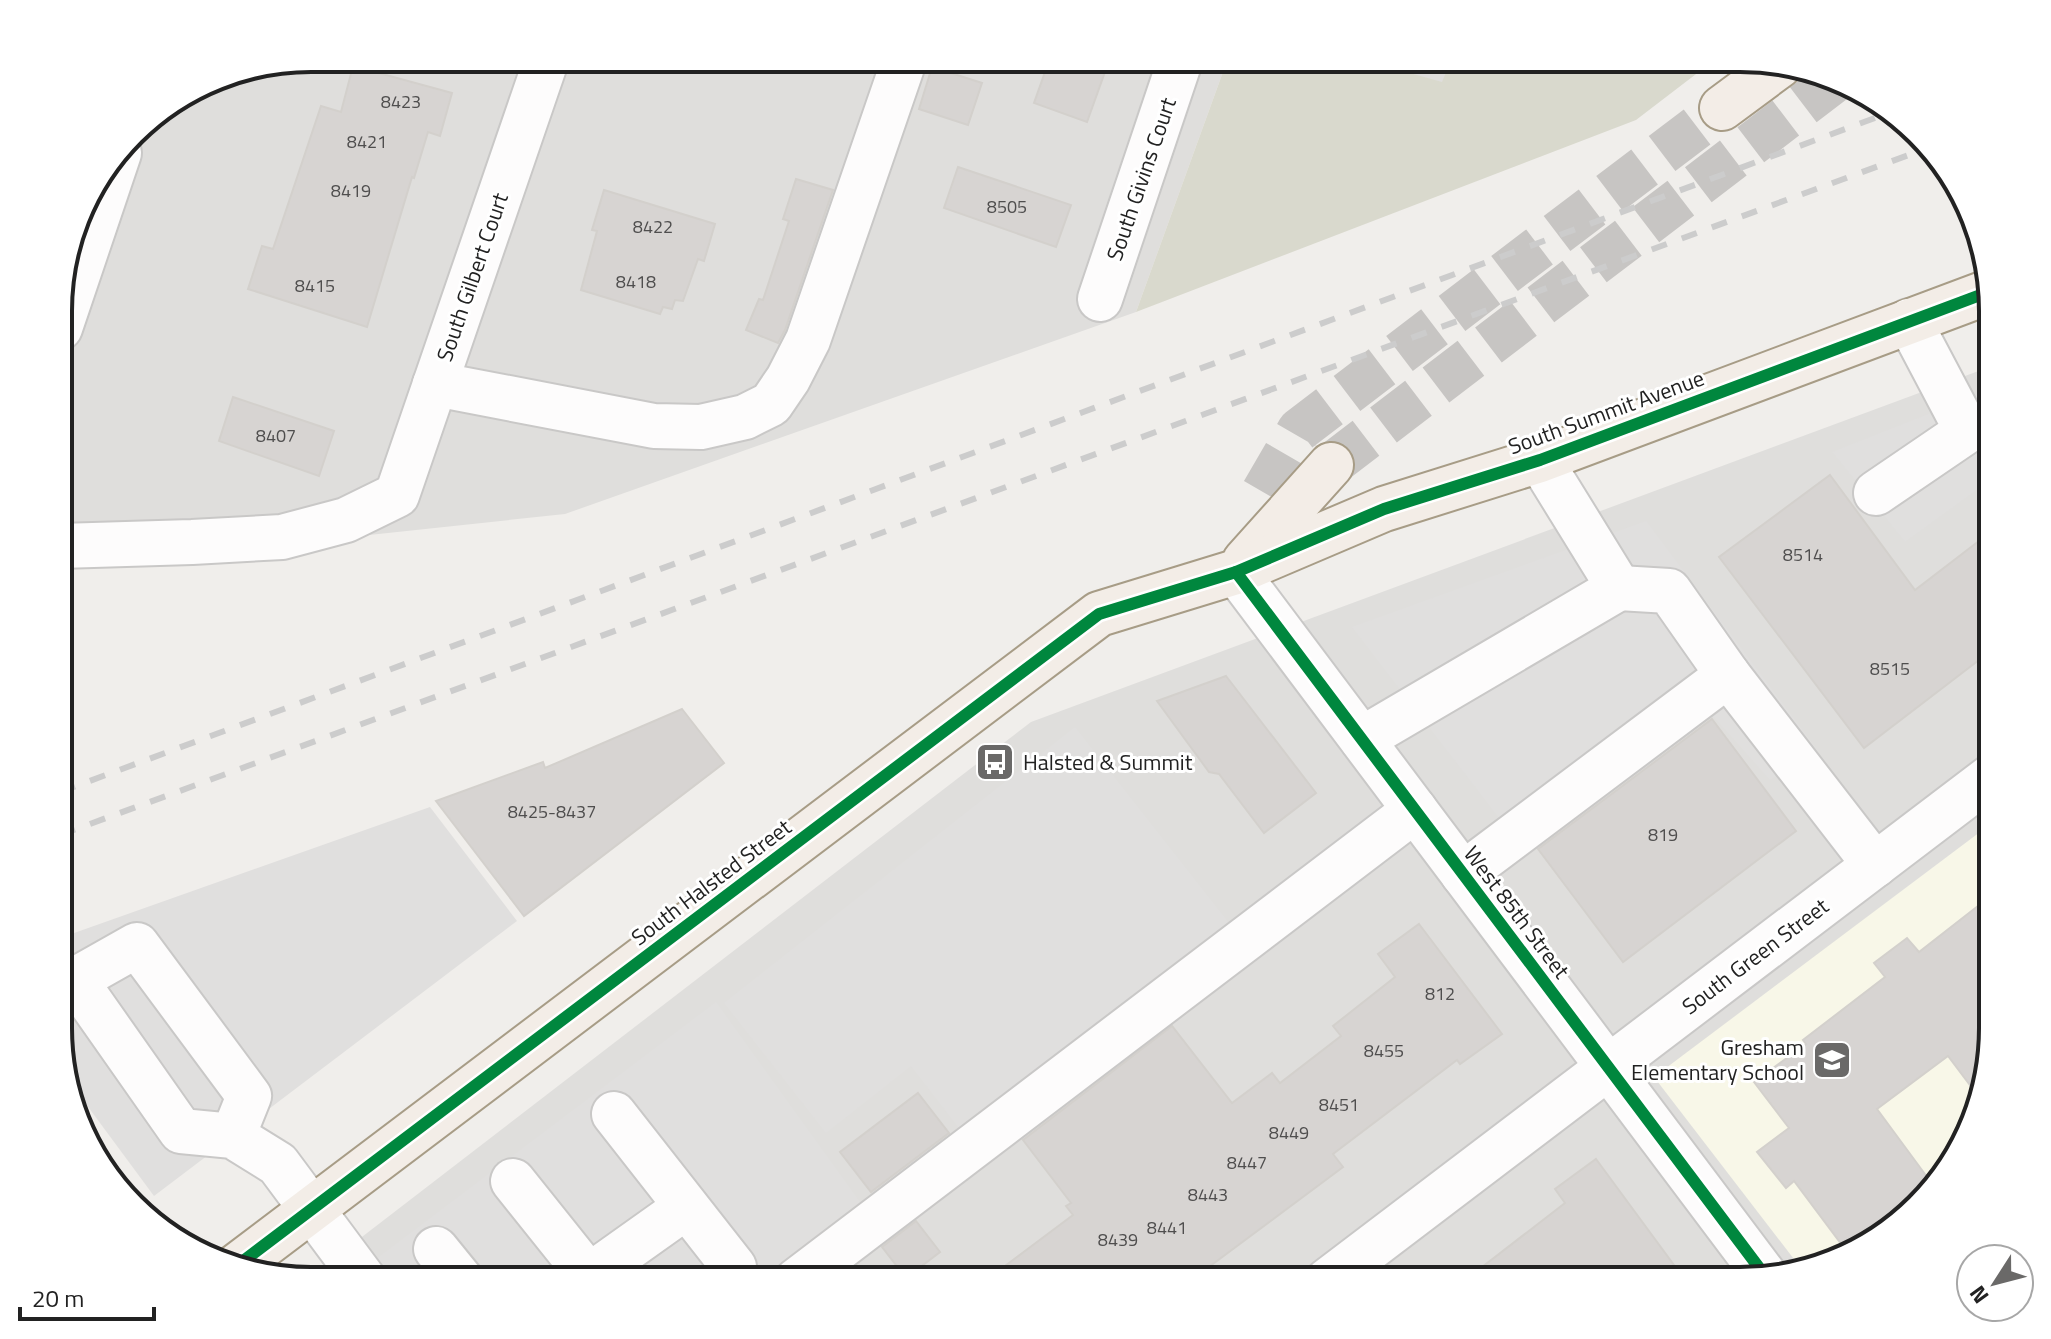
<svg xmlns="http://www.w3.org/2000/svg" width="2051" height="1339" font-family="'Titillium Web',sans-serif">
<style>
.residential{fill:#dfdedc}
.education{fill:#f8f7e8}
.construction{fill:#d9d9cd}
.parking{fill:#e0dfde}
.building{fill:#d7d4d2;stroke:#d3d0cc;stroke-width:2}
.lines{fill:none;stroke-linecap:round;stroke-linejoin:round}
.major-tunnel{stroke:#c7c5c3;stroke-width:44;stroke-dasharray:44 22;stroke-linecap:butt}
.minor-casing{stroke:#c9c8c7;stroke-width:48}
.major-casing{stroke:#a79c86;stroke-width:48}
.minor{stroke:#fdfcfc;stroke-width:44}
.major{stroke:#f3ede7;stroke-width:44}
.rail{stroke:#ccc;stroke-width:6;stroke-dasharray:16 16;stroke-linecap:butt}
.cycleway-casing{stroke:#fff;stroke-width:17}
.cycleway{stroke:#00873e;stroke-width:12}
.labels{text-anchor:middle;stroke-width:6;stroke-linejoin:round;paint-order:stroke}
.number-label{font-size:18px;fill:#4f4e4e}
.street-label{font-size:22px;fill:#222;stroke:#fff}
.poi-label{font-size:22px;fill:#222;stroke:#fff;text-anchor:start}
.rim{fill:none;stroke:#222;stroke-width:4}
</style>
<rect width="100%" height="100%" fill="#f0eeeb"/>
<g class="residential">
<path d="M311,58H1228L1136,312L565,514L60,568V326L118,155L144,121L215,77Z"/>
<path d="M1357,58H1452L1443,83Z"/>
<path d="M1992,366V1044L1950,1169L1866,1247L1756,1280H306L1031,722Z"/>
</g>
<path class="education" d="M1992,823V1044L1950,1169L1866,1247L1800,1267L1654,1077Z"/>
<path class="construction" d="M1228,58H1357L1442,82L1452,58H1717L1636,120L1136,312Z"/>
<g class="parking">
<path d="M1992,389V479L1905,542L1832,452Z"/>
<path d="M1646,521L1816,748L1770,780L1697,698L1513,836L1352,627Z"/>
<path d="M1075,727L1229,923L962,1132L911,1066L826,1133L724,1003Z"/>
<path d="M430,807L517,921L154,1196L66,1077L60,1061V938Z"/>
<path d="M716,1002L860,1202L758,1281H347Z"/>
<path d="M78,1112L144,1203L140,1206L92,1155Z"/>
</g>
<g class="building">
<path d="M1050,58H1110L1087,122L1034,103Z"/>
<path d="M353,66L452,93L440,136L428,132L414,178L412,177L367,327L248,289L262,246L273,249L321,106L341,112Z"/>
<path d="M932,67L982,83L968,125L919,109Z"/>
<path d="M958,167L1071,205L1056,247L944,208Z"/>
<path d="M796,179L833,190L785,330L778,343L746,330L759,299L763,300L789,221L783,219Z"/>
<path d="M604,190L715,224L704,261L698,259L683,301L675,300L672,309L663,307L660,314L581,290L597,231L592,230Z"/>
<path d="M233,397L334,431L319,476L219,441Z"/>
<path d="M1830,475L1915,590L1992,531V650L1864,748L1719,557Z"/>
<path d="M1226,676L1316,793L1264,833L1219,774L1209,772L1157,701Z"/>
<path d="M682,709L724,763L524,916L436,801L543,762L545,768Z"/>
<path d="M1712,719L1796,831L1623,962L1538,849Z"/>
<path d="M1992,895V1044L1976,1093L1948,1056L1877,1109L1933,1185L1866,1247L1848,1253L1794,1181L1786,1188L1757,1152L1789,1128L1754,1082L1806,1044L1803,1040L1885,977L1874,963L1907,938L1919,952Z"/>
<path d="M1419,924L1502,1034L1460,1064L1457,1060L1333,1154L1343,1167L1190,1281H985L1073,1215L1066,1206L1071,1203L1023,1140L1172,1026L1232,1103L1272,1073L1280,1083L1341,1036L1333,1026L1395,977L1378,954Z"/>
<path d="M918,1093L949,1133L871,1192L840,1152Z"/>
<path d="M1596,1159L1685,1280L1464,1281L1565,1203L1555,1189Z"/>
<path d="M916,1221L940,1252L906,1278L882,1247Z"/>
</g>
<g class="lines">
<g class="major-tunnel">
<path d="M1331,465L1837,79"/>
<path d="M1263,492L1299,430L1722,108"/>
</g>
<g class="minor-casing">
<g id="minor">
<path d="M1100,299L1181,58"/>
<path d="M60,328L119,153"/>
<path d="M435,384L654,426L701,427L745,417L771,404L788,379L808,340L905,58"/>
<path d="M1876,493L1967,431L1909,321"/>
<path d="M60,546L192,542L282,537L346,520L397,495L547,58"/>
<path d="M1236,572L1766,1277"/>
<path d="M1619,588L1669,591L1728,675L1875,865"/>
<path d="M1362,739L1619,588L1540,460"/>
<path d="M1463,874L1728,675"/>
<path d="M614,1114L734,1267"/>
<path d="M233,1136L181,1131L75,980L137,945L249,1096L233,1136L278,1164L365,1281"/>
<path d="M513,1181L593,1281"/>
<path d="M436,1249L462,1281"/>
<path d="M582,1281L686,1207"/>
<path d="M796,1281L1415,810"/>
<path d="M1327,1281L1992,776"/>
</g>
</g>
<g class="major-casing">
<g id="major">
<path d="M1722,108L1780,65"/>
<path d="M1245,561L1331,465"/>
<path d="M234,1268L1099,614L1236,572L1384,509L1540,460L1991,291"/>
</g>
</g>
<use href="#minor" class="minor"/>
<use href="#major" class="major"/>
<g class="rail">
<path d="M60,792L1891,112"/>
<path d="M60,835L1925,149"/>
</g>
<g class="cycleway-casing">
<g id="cycleway">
<path d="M1236,572L1766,1277"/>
<path d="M234,1268L1099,614L1236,572L1384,509L1540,460L1991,291"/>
</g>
</g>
<use href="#cycleway" class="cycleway"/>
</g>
<defs>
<g id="bus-square" transform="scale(2)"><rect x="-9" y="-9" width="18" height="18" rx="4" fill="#6a6968" stroke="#fff"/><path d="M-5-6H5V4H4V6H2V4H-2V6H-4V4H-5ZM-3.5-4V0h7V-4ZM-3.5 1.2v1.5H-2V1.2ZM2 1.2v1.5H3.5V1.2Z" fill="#fff"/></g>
<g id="school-square" transform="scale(2)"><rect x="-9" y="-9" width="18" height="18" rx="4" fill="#6a6968" stroke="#fff"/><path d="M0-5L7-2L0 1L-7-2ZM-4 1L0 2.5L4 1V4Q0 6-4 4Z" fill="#fff"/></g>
</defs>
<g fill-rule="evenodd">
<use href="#bus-square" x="995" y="762"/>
<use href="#school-square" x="1832" y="1060"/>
</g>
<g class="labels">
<g class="number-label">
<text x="401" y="108">8423</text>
<text x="367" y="148">8421</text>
<text x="351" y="197">8419</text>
<text x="1007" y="213">8505</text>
<text x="653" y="233">8422</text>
<text x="636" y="288">8418</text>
<text x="315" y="292">8415</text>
<text x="276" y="442">8407</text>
<text x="1803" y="561">8514</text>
<text x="1890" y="675">8515</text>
<text x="552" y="818">8425-8437</text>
<text x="1663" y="841">819</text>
<text x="1440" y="1000">812</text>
<text x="1384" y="1057">8455</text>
<text x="1339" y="1111">8451</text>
<text x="1289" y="1139">8449</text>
<text x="1247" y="1169">8447</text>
<text x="1208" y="1201">8443</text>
<text x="1167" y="1234">8441</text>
<text x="1118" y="1246">8439</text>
</g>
<g class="street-label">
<text transform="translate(1141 179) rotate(-71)" y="8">South Givins Court</text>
<text transform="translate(472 277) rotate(-71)" y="8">South Gilbert Court</text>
<text transform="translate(1606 412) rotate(-20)" y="8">South Summit Avenue</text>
<text transform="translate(711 882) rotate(-37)" y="8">South Halsted Street</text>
<text transform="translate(1517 912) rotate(53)" y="8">West 85th Street</text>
<text transform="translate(1755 956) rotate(-37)" y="8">South Green Street</text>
</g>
<g class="poi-label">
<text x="1023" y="770">Halsted &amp; Summit</text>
<text x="1804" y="1055" text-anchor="end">Gresham<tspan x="1804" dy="25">Elementary School</tspan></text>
</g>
</g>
<path d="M0 0H2051V1339H0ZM311 72H1740A239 239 0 0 1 1979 311V1028A239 239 0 0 1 1740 1267H311A239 239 0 0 1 72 1028V311A239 239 0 0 1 311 72Z" fill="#fff" fill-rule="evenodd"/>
<path class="rim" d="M311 72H1740A239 239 0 0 1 1979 311V1028A239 239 0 0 1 1740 1267H311A239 239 0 0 1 72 1028V311A239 239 0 0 1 311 72Z"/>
<g transform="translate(1995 1283) rotate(234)"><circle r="38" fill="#ffffff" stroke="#a7a7a7" stroke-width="2"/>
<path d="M0-6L14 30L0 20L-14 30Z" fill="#6a6968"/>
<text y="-12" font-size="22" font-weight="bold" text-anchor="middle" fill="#222222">N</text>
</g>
<path d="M20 1307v12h134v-12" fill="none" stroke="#222222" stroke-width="4"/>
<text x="32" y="1307" font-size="24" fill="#222222" stroke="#ffffff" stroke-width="6" paint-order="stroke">20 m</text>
</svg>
